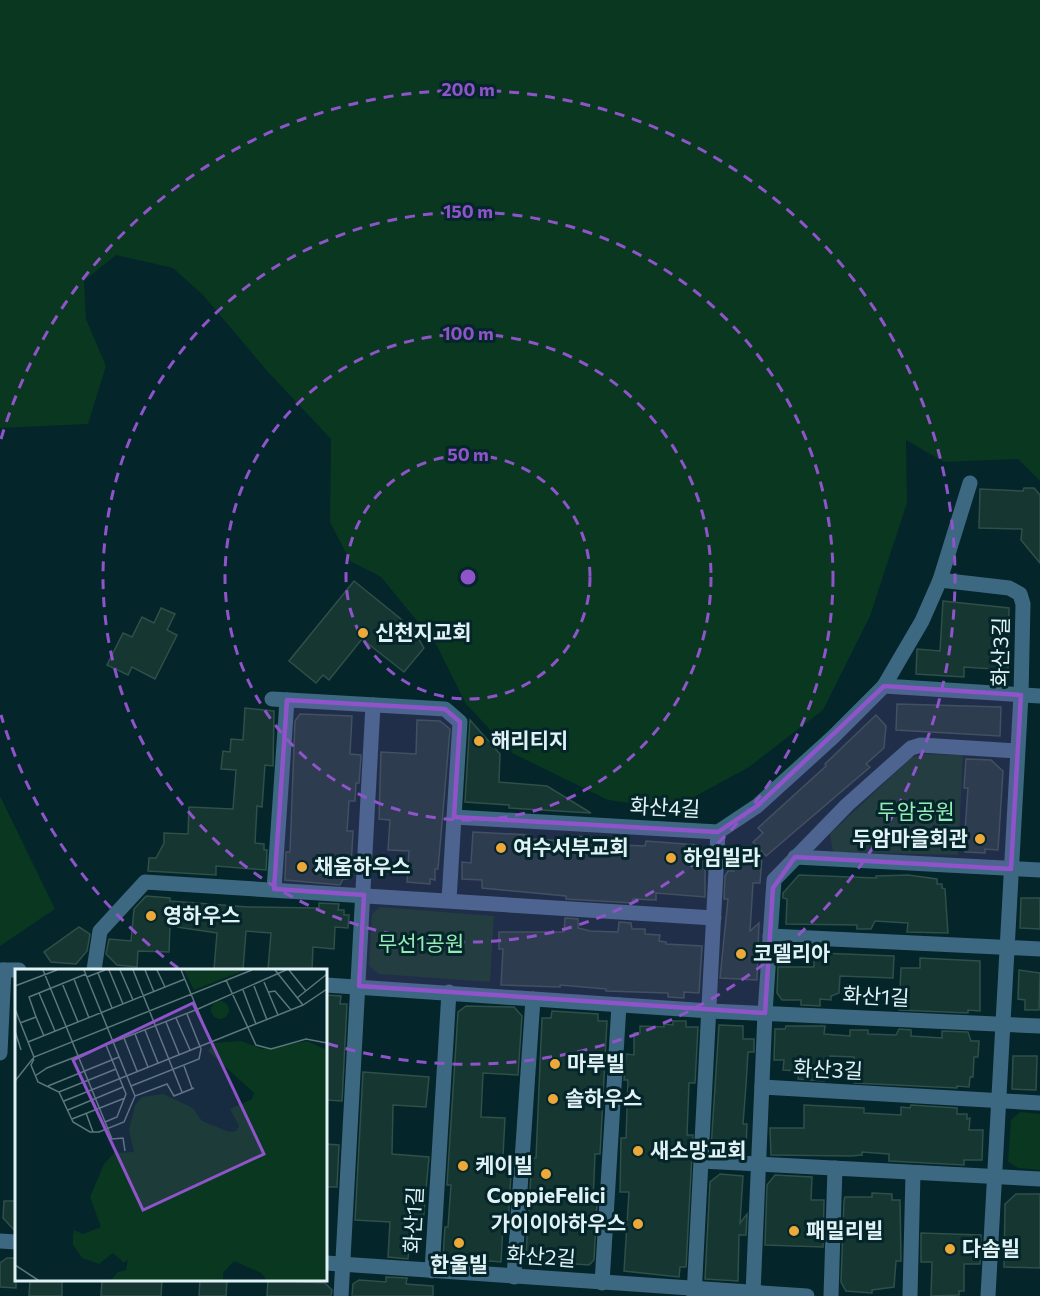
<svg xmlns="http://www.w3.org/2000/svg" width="1040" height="1296" font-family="Commissioner,'Noto Sans KR',sans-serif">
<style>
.green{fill:#093720}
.building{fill:#163631;stroke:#2f4f49;stroke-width:1.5}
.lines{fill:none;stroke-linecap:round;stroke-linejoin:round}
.street{stroke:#3c6882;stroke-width:15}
.marked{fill:#8f54ca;fill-opacity:0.2;stroke:#8f54ca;stroke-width:4.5;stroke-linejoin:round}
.ring{fill:none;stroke:#8f54ca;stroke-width:3;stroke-dasharray:10 8}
.poi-dot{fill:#eca93a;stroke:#04252a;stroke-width:2}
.labels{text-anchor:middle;stroke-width:6;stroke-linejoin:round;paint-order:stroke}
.poi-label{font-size:21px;font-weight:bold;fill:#e0f2f5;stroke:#04252a;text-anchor:start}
.street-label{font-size:21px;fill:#e0f2f5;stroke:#04252a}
.park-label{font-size:21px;fill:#96ecb6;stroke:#04252a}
.inset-road{fill:none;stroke:#5c777b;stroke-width:1.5}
.view{fill:#8f54ca;fill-opacity:0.15;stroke:#8f54ca;stroke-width:3}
.inset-edge{fill:none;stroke:#e0f2f5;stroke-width:3}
.centre{fill:#8f54ca;stroke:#04252a;stroke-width:3}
.ring-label{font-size:18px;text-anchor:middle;font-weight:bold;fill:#8f54ca;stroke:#04252a;stroke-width:6;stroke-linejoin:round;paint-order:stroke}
</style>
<rect width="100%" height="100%" fill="#04252a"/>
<g class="green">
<path d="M0,0H1040V481L1018,459L944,462L906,440L907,503L870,616L823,710L749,767L672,809L608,800L512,753L466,704L436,644L381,577L350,561L330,522L331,439L268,372L203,295L173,268L116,255L84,281L86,319L106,366L88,424L0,428Z"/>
<path d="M922,754L963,755L958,855L833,852L830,834L911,758Z"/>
<path d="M0,796L55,909L0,946Z"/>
<path d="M380,907L494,916L490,982L379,974L369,966L372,914Z"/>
<path d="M1020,1112L1040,1114V1170L1018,1168L1008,1162L1011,1120Z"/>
</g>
<g class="building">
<path d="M1024,488H1034L1040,495V563L1021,540L1022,529L979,528L980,489L1023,491Z"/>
<path d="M354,581L412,628L424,648L404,672L362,639L329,680L323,675L316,683L289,661Z"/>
<path d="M943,601L1009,608L1008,670L964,667V677L916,674L917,649L940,651Z"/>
<path d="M161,608L175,614L167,630L177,635L155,679L132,667L128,675L107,665L123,633L132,637L142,617L154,623Z"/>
<path d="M897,704L1001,707L1000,736L896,730Z"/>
<path d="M245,708L274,711L273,766L265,765L262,807L257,806L255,843L264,844V850H267L266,870L216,866V875L148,871L149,858H156L164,843V833L188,834L189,807L233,809L236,770L221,769L223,751L230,752L231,739L243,740Z"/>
<path d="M300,714L352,716L350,754L361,755L359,783H356L355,801H349L347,831H353L351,868H347V879H343L340,885L285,880L286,852H290L295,721Z"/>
<path d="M876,715L886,726L884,748L866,764L870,767L766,856L753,842L763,833L758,828L826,766L825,764Z"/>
<path d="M417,720L440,721L450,729L438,869H435V880L430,879V884L407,882L409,851L388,850L390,820L379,819L381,752L416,754Z"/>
<path d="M470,720L500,754L499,782L547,786L591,813L509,808V805L465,802Z"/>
<path d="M966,759L991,760L1003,771L998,850L985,849V853L965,852L966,846H961L962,831H965L968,788H964Z"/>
<path d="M473,832L531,835V839L568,841L569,836L621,838V845L645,846L646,841L698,845V850L705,851V897L656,893V900L633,899V903L566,899V896L482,888V880L462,879V862L471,863Z"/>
<path d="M747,856L762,857L760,883H753L750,931L759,923L757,980L720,978L728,899H724L725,876L728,871H734L735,862L746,863Z"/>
<path d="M799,875L876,878V876L908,875L937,879V884H942V888L945,889L948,933L907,932L908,923L875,921L871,929H857V925L786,924L787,899L783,898V893Z"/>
<path d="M146,896L170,898V901L248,907L319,908V903L339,904L338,910H344V915H349L348,928L335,927L334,949L313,947L312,970L268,969L271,933L246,931L243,970L214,969L217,933L170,926L169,952L138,951L137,967L117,965L106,954L109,939L131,941L134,909Z"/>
<path d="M1021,898H1040V929L1020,928Z"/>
<path d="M565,918L578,919V928L590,931L618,932L619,922L631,923L632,929H645V934L660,935L659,941L666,942V944L702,946L699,993L684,992V998L668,997V993L606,991V989L560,985V987L501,985L503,949H499V932H564Z"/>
<path d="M79,927L90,934L87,951L76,964L51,962L44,952Z"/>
<path d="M819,953L894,956L893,978L840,976L839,993L831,996V1000L820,999V1006L801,1005V1000H782L777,993L778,967H814V957H819Z"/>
<path d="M920,958L980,961V1011L968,1010V1013L899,1010L901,968H920Z"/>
<path d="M1019,970L1040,973L1039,1010H1025V1000L1018,999Z"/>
<path d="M326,995L341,996L340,1004H347L342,1101L326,1100Z"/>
<path d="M466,1006L514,1007L522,1016L518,1075L483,1073L481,1117L505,1118L503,1156L512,1157L508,1226H503L501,1262L443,1257L445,1227H448L451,1185H447L458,1012Z"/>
<path d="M552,1011L598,1014V1021H607L600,1154H595L593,1203H597L594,1260L589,1265L531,1261L526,1254L532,1158H536L542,1018H551Z"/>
<path d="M673,1021H686V1027H698L695,1083H689L687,1135H693L686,1267H680L679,1277L624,1271L629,1192H620L621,1138H626L628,1080H624L626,1054L634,1055V1033H640V1026L664,1027V1024L673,1025Z"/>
<path d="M719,1025L743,1026V1039H754V1052H748L746,1085L743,1124H747L746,1150L711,1149Z"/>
<path d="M786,1026H825L824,1034L850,1036V1030H868V1034L896,1035L899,1029L911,1030V1036L942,1038V1031L968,1032L971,1041H979L978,1057H974L973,1077H970L969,1087L957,1086V1088L854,1083V1057L830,1056L829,1078L824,1077V1081L798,1079L799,1071L783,1070L784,1060H774L775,1029H785Z"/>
<path d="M1013,1056H1037L1036,1090L1012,1089Z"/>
<path d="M363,1072L429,1077L426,1107L393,1105L392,1154L429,1157L423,1223H411L408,1259L388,1257L390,1222L355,1220Z"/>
<path d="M804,1105L864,1108V1113L901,1115V1107L910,1108L911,1105L957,1108V1114H967V1119L970,1118L969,1130H983L982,1160H964V1165L889,1161V1154L862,1152V1155L851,1156L771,1155L770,1128H804Z"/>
<path d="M326,1144L339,1145L337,1187H326Z"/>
<path d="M720,1174L743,1176L740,1223L747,1214L746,1235H739L738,1281L705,1279L710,1182Z"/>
<path d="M775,1175L812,1177L811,1200H824L823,1247L765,1245L767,1185Z"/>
<path d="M872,1193L892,1194V1200H900L901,1261H896L894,1287L872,1290V1293L846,1291L841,1282L844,1201L845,1197H872Z"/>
<path d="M1016,1194H1040V1268L1004,1267L1005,1204Z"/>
<path d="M4,1201H16V1232L3,1218Z"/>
<path d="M921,1233L981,1235L980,1264H964V1291H959V1295L931,1296L932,1262H921Z"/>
<path d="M7,1258H16V1288L0,1287V1263Z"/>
<path d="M386,1277L407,1278L406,1284L433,1286V1296H352L353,1284L359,1280L386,1282Z"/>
<path d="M30,1280H62V1296H29Z"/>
<path d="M102,1280H162L161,1296H101Z"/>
<path d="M200,1280H227L226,1296H199Z"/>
<path d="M268,1280L325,1283L332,1290L331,1296H267Z"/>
</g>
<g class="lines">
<g class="street">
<path d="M970,483L940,580L1009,588L1020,594L1023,604L1021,695L988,1296"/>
<path d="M884,686L922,621L940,580"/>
<path d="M272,699L445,709L460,722L454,817L718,832L757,806L833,737L884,686L1040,696"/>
<path d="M795,857L1040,870"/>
<path d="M274,889L287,700"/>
<path d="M449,900L454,817"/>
<path d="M770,936L1040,949"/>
<path d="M0,970H19"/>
<path d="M94,970L100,931L145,882L714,918"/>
<path d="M326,985L710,1011L1040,1026"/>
<path d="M0,1053L4,970"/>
<path d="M762,1087L1040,1103"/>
<path d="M701,1161L1040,1179"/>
<path d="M0,1241L16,1242"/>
<path d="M326,1263L807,1296"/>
<path d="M432,1271L449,992"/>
<path d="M514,1277L533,999"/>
<path d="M602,1283L619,1005"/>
<path d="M753,1293L765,1013L774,880L847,805L911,748L921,745L1017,751"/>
<path d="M341,1296L373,705"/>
<path d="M694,1296L718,832"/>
<path d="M831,1296L835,1168"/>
<path d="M910,1296L913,1173"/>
</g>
</g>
<path class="marked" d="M884,686L1021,695L1011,869L795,857L773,888L765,1013L359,986L364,895L274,889L287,700L445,709L460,722L454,817L718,832L757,806Z"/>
<g class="ring">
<circle cx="468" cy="577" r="122"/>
<circle cx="468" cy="577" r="243"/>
<circle cx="468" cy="577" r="365"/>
<path d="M178 968A487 487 0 0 1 1 715M1 439A487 487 0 1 1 326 1043"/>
</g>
<g class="poi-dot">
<circle cx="363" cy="633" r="6"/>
<circle cx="479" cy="741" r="6"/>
<circle cx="980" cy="839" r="6"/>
<circle cx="501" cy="848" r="6"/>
<circle cx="671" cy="858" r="6"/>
<circle cx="302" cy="867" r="6"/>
<circle cx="151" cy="916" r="6"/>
<circle cx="741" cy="954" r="6"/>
<circle cx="555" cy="1064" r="6"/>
<circle cx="553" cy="1099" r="6"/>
<circle cx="638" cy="1151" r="6"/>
<circle cx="463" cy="1166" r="6"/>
<circle cx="546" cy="1174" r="6"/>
<circle cx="638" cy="1224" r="6"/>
<circle cx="794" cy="1231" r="6"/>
<circle cx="459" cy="1243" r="6"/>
<circle cx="950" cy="1249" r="6"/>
</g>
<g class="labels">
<g class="poi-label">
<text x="375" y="640">신천지교회</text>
<text x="491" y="748">해리티지</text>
<text x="968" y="846" text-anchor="end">두암마을회관</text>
<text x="513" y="855">여수서부교회</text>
<text x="683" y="865">하임빌라</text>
<text x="314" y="874">채움하우스</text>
<text x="163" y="923">영하우스</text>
<text x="753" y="961">코델리아</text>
<text x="567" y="1071">마루빌</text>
<text x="565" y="1106">솔하우스</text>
<text x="650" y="1158">새소망교회</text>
<text x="475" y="1173">케이빌</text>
<text x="546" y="1203" text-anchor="middle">CoppieFelici</text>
<text x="626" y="1231" text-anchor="end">가이이아하우스</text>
<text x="806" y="1238">패밀리빌</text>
<text x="962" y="1256">다솜빌</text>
<text x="459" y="1272" text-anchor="middle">한울빌</text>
</g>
<g class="street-label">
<text transform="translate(1001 652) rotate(-89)" y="7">화산3길</text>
<text transform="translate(665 808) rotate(3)" y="7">화산4길</text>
<text transform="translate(876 997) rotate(3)" y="7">화산1길</text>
<text transform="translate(828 1070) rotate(3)" y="7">화산3길</text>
<text transform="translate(414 1220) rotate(-87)" y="7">화산1길</text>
<text transform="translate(541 1257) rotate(4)" y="7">화산2길</text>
</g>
<g class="park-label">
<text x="916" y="819">두암공원</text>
<text x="421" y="951">무선1공원</text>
</g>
</g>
<g transform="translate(15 969)">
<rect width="312" height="312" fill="#04252a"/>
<path d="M169,1H230L179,21ZM196 41a9 9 0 1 1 18 0a9 9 0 1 1-18 0ZM226,72L247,80L292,72L312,81V311H249L251,310L246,304L219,292L208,304V311H96L103,303L111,301L113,290L109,294L98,284L84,295L67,289L58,276V265L59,261L68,265L86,258L75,228L89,195L99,184L119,183L114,161L120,136L127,128L148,125L178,139L187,152L214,163L221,162L224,157L215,140L237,130L239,124L193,82L198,74Z" fill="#093720"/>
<path class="inset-road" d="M28,1L97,170L108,169L110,182M69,1L120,127M94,1L108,35M105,1L118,31M118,1L167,123M130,1L139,23M142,1L150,18M166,1L196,73M260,1L288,36M274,1L291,22M83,4L97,39M72,8L90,1M59,10L74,49M211,11L241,76L256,80L291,70L312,74M249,13L263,46M47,14L63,53M0,17L42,1M239,17L252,51M228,21L241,55M254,23L260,22L276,41M24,24L40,62M282,29L312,5M0,40L19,88M21,48L29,67M161,49L175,81M151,53L164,85M5,54L21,48L14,28L71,5M130,61L143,94M0,62L6,81M120,65L133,98M109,69L122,102M13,73L170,10M19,90L16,96L23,113L44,123L58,153L75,163H84L109,153L120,127L152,115L159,127L179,119M169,97L177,119M20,107L32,99L183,40L271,1M0,112L19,88L237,1M33,117L104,88M116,117L184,90L186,80L172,45M44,123L101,100M49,132L288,36L312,20M53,141L108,118M71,144L78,163M57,150L110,129M90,153L102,148L111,125L91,76M0,296L23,311"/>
<path class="view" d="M178,34L249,185L128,241L58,91Z"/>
<rect width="312" height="312" class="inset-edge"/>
</g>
<circle cx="468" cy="577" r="9" class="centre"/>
<g class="ring-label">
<text x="468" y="96">200 m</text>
<text x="468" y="218">150 m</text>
<text x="468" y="340">100 m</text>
<text x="468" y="461">50 m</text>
</g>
</svg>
